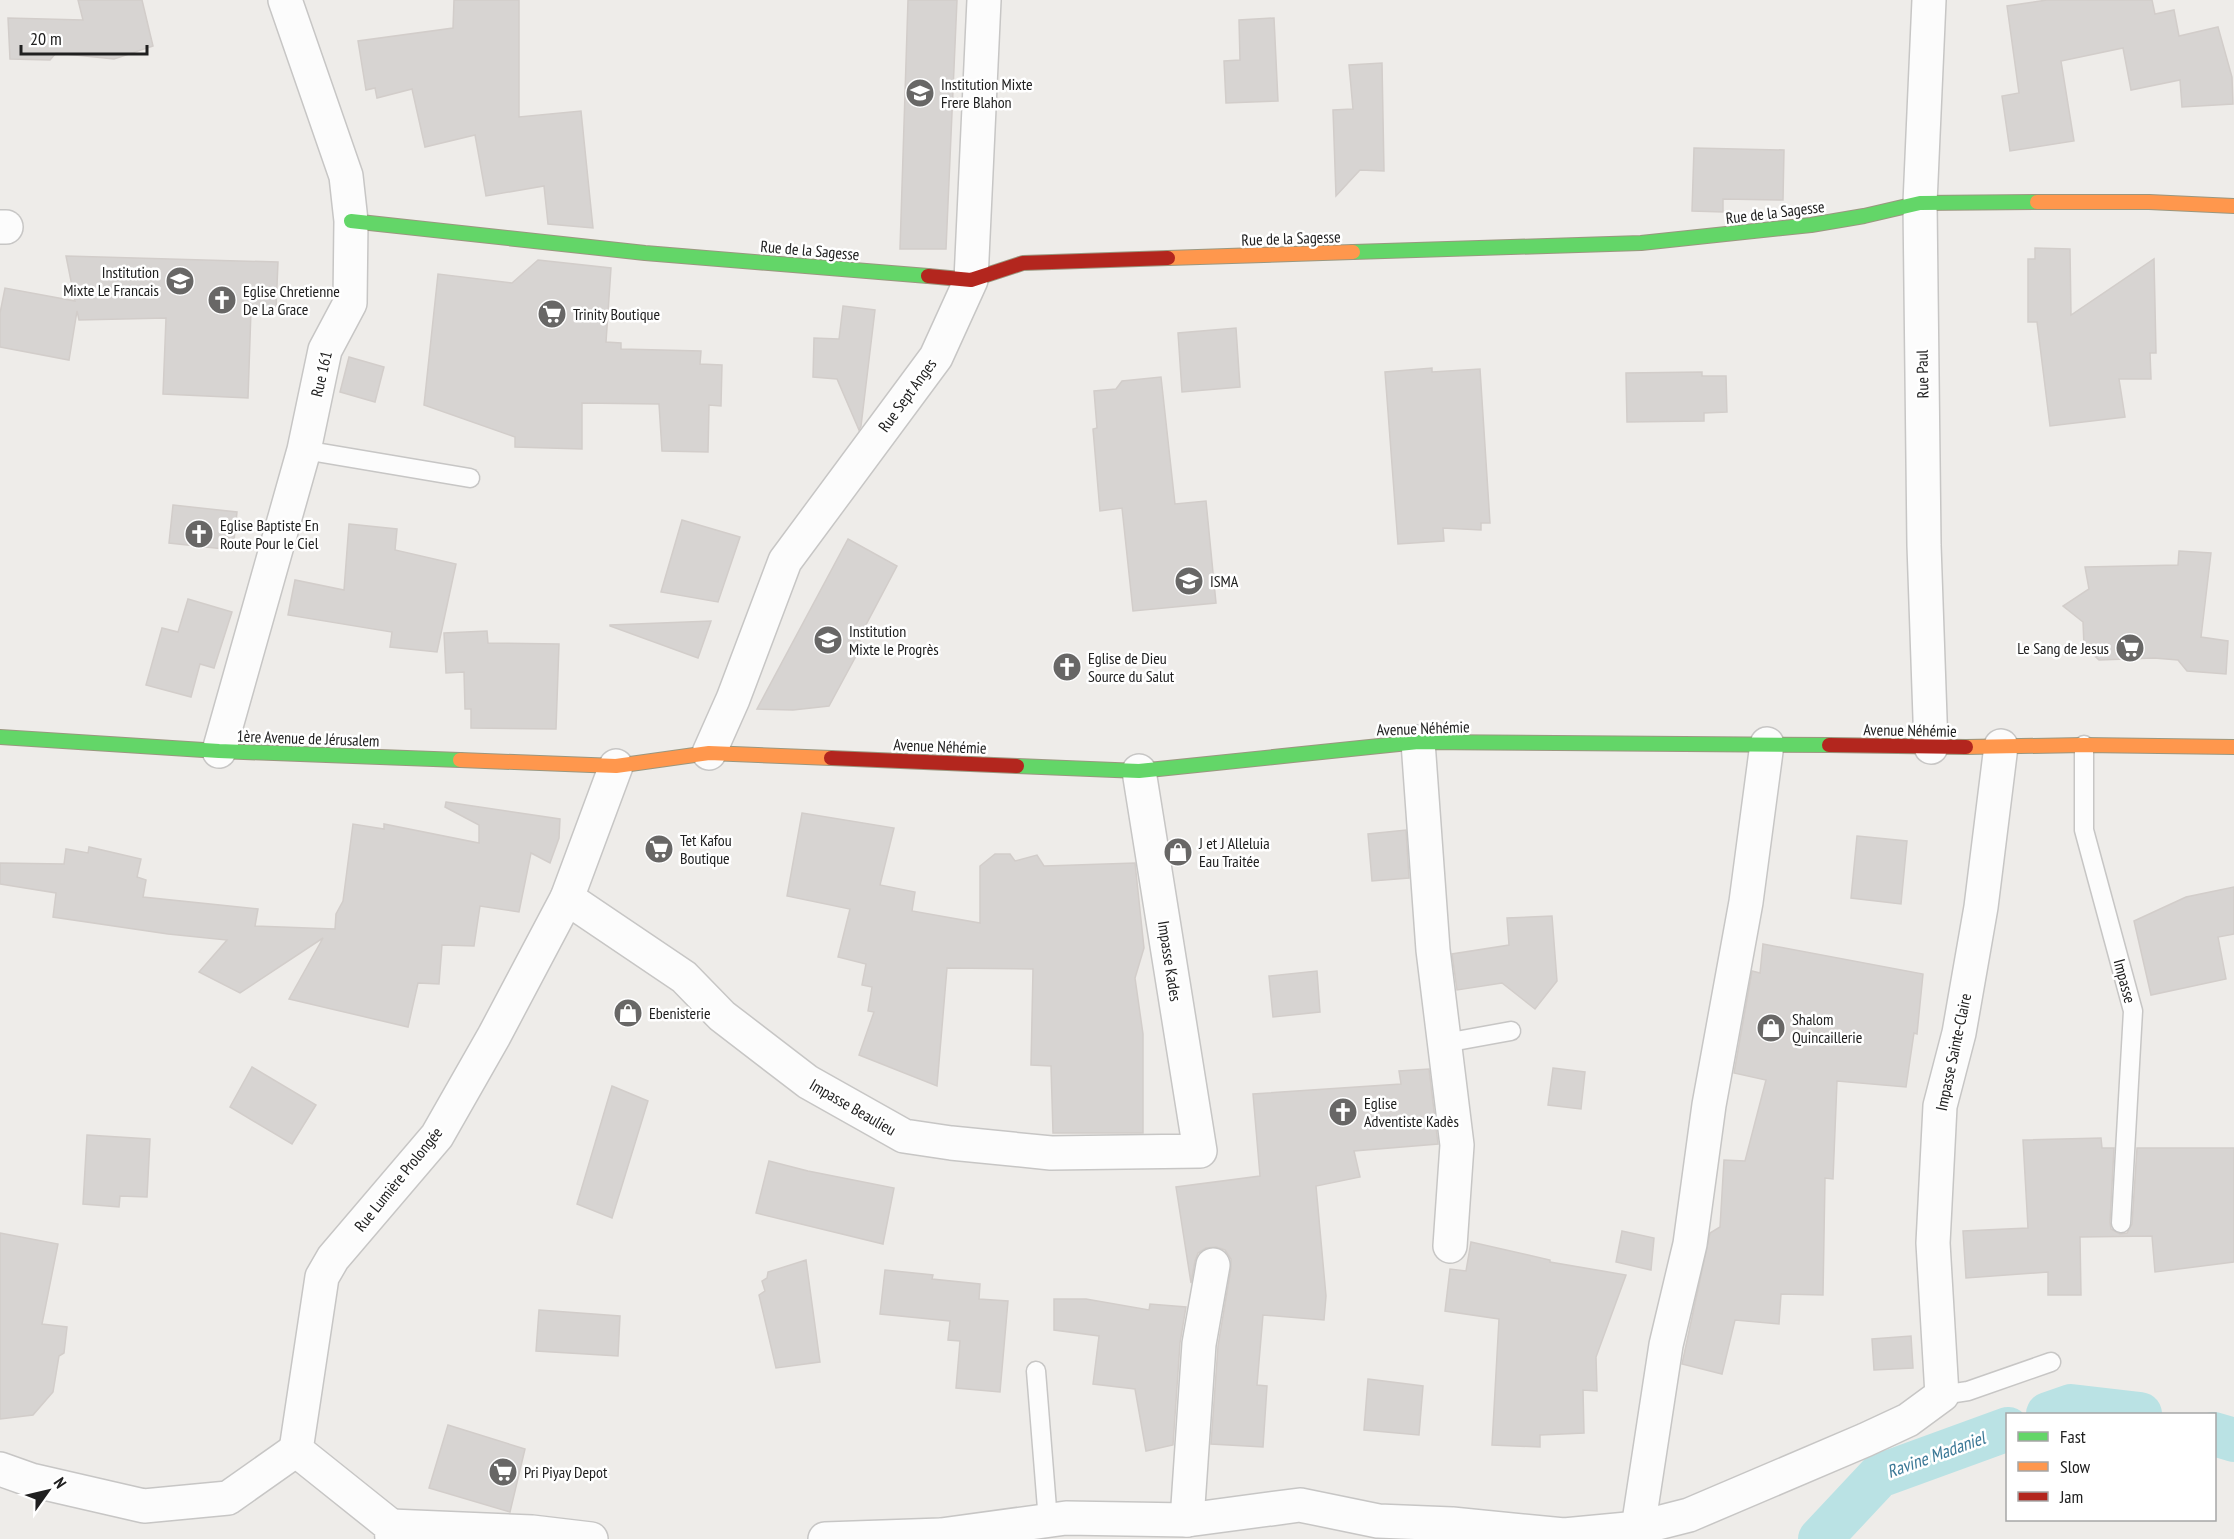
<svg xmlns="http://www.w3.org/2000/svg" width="2234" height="1539" font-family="'PT Sans Narrow',sans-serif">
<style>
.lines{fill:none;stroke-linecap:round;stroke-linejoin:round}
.canal{stroke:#bae2e4;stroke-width:44}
.building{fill:#d7d4d2;stroke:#d2cdca;stroke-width:1.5}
.lane-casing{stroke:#c7c6c5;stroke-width:21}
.street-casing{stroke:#c7c6c5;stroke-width:36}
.fast-casing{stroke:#9a977f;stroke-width:16}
.slow-casing{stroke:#9a977f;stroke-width:16}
.jam-casing{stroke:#9a977f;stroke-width:16}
.lane{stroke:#fcfcfc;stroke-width:18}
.street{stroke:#fcfcfc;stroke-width:33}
.fast{stroke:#63d668;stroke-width:14}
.slow{stroke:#ff974d;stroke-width:14}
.jam{stroke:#b3261e;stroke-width:14}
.labels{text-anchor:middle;stroke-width:5;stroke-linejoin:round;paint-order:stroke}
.poi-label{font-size:16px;fill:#202020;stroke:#fff;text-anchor:start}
.street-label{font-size:16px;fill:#202020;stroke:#fff}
.water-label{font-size:18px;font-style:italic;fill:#3b7896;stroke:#fff}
</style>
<rect width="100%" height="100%" fill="#eeece9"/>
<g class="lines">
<g class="canal">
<path d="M2048,1414L2071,1406L2140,1414"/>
<path d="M2214,1434L2234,1440"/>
<path d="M1820,1539L1879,1476L2008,1429"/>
</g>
</g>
<g class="building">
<path d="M78,0H142L153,46L114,59L56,53L50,60L10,59L8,18L83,20Z"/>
<path d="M454,0H519V117L581,111L593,228L548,224L544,186L486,196L475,135L425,147L412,89L377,98L375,88L366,90L358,41L453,28Z"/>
<path d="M908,0H957L946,249H900Z"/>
<path d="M2047,0H2152L2155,14L2174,10L2179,36L2218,27L2232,77L2233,104L2182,107L2180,80L2131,90L2123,48L2061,61L2074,141L2010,151L2002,96L2019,93L2007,6Z"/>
<path d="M1274,18L1278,101L1226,103L1224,61L1240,60L1239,20Z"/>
<path d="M1382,63L1384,171L1360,170L1336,196L1333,110L1353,109L1349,65Z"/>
<path d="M1694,148L1784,150L1783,200L1723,199V212L1692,211Z"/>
<path d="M2035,248L2070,249L2071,315L2154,259L2156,353H2150L2151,379H2119L2125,417L2050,426L2037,322H2028V259H2035Z"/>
<path d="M66,256L278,262L276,309L251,310L248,398L163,394L166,318L79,320L77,311L69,360L0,347V313L5,288L75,301Z"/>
<path d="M538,260L611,268L606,342L621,343V349L701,351L700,364L722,365L721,406L709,405L708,452L662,451L659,404L582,403V449L515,447V437L424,405L438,274L512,283Z"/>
<path d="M843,306L875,310L861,426L859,430L837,379L813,377L814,338L839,339Z"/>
<path d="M1236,328L1240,387L1182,392L1178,333Z"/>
<path d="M349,357L384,367L375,402L340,392Z"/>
<path d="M1432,368V372L1480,369L1490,523H1481V530L1443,528L1444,541L1398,544L1385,372Z"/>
<path d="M1702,372V376H1726L1727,412L1704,413V421L1627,422L1626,373Z"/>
<path d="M1161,377L1175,504L1206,501L1216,603L1133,611L1122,508L1100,511L1093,429L1097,428L1094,391L1116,389L1122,381Z"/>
<path d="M173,505L237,512L233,550L169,543Z"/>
<path d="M682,520L740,537L718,602L661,592Z"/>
<path d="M349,524L397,529L395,550L456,564L437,652L390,647L392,632L288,615L295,580L344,590Z"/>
<path d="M848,539L897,566L858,640L863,643L829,706L793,710L757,709Z"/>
<path d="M2179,551L2211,553L2201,637L2228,641L2226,674L2187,671L2178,660L2154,658L2099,660L2084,646L2083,622L2063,606L2089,589L2085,567L2178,565Z"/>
<path d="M188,599L232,612L214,668L200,664L191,697L146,685L162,628L178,632Z"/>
<path d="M711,621L698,658L610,626V625Z"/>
<path d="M487,631L488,643L559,644L556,729L471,728V709H465L464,672L446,673L444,633Z"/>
<path d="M446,802L560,819L559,838L550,863L531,853L519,912L480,906L474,946L442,945L439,984L418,983L408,1027L289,999L323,938L240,993L199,972L227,940L168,934L53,917L56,893L0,884V863L64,864L66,849L88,853L89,847L141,859L137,877L146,880L143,897L258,909L255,926L335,929L336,914L343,901L353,824L384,829V824L479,843V825L445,807Z"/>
<path d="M802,813L894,828L880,885L915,892L912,911L980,923V866L995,854H1010L1015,861L1037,855L1044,866L1135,863L1144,948L1135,978L1143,1034V1133H1053L1051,1066L1031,1065L1033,969L947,968L937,1086L859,1055L874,1012L868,1011L872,987L862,985L866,964L838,957L850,909L787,896Z"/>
<path d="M1406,830L1409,878L1372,881L1368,834Z"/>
<path d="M1857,836L1907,841L1901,904L1851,898Z"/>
<path d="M2234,887V934L2218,937L2226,979L2151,995L2134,921L2186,897Z"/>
<path d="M1552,916L1557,981L1535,1009L1502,983L1457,990L1452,954L1509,945L1507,918Z"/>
<path d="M1763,944L1923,974L1917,1034L1914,1033L1906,1087L1837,1081L1833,1179L1825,1178L1823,1295L1781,1294L1779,1324L1735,1320L1722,1374L1682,1364L1710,1233L1720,1227L1724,1160L1745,1161L1766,1080L1734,1073L1752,971L1760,973Z"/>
<path d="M1317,971L1320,1012L1273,1017L1269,976Z"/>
<path d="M252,1067L316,1105L292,1144L230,1107Z"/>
<path d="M1553,1068L1585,1072L1581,1109L1548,1105Z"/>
<path d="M1429,1069L1438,1144L1354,1151L1360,1177L1316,1186L1326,1296L1324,1320L1263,1315L1257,1385L1267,1386L1263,1447L1211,1444L1218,1346L1231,1268V1259L1225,1250L1216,1247L1206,1248L1198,1253L1195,1261L1191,1283L1176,1187L1260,1176L1253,1094L1401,1084L1399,1071Z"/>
<path d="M612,1086L648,1101L612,1218L577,1204Z"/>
<path d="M87,1135L150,1139L147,1197L120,1196L119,1207L83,1204Z"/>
<path d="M2101,1138L2102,1148H2114L2110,1222L2111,1229L2120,1234L2127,1233L2132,1224L2137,1148H2234V1262L2155,1272L2152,1236L2080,1237L2081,1295H2048V1272L1966,1278L1963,1231L2028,1228L2023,1140Z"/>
<path d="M769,1161L808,1171L894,1188L883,1244L756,1213Z"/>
<path d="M1622,1231L1654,1238L1651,1270L1616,1262Z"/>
<path d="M0,1233L58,1244L42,1324L67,1327L64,1353L59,1356L53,1392L33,1415L0,1419Z"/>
<path d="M1471,1242L1550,1260V1262L1626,1275L1596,1357L1597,1391L1583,1390L1584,1433L1540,1435V1447L1492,1445L1499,1319L1445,1311L1450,1269L1466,1271Z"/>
<path d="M806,1260L820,1362L776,1368L759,1295L765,1291L762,1281L767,1278L768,1272Z"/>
<path d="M885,1270L933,1275L932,1279L980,1284L979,1299L1008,1301L1000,1392L956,1388L960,1341L948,1340L950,1321L880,1314Z"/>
<path d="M1054,1299H1086L1149,1310L1150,1304L1186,1307L1180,1343L1173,1445L1146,1451L1135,1389L1093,1384L1099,1336L1054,1330Z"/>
<path d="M539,1310L620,1316L618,1356L536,1351Z"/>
<path d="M1911,1336L1913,1368L1874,1370L1872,1339Z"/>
<path d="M1368,1379L1423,1386L1419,1435L1364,1430Z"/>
<path d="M448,1425L525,1449L510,1512L429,1488Z"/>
</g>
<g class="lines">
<g class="lane-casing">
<g id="lane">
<path d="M304,450L470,478"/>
<path d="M2084,745V830L2133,1011L2121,1223"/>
<path d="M1445,1043L1511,1031"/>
<path d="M1036,1371L1048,1521"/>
<path d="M1942,1395L1968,1391L2051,1362"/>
</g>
</g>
<g class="street-casing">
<g id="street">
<path d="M1929,0L1920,203L1924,545L1931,747"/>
<path d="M0,227H6"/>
<path d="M1418,742L1433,950L1457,1145L1450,1246"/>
<path d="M219,751L304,450L325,350L350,303L351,221L346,176L285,0"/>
<path d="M709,753L733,699L785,561L936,357L971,280L984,0"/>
<path d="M567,898L684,977L722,1016L808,1082L904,1136L951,1143L1051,1153L1200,1151L1139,771"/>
<path d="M0,1469L31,1480L144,1506L228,1498L296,1450"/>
<path d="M1187,1520L1199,1344L1213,1265"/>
<path d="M391,1526L532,1532L591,1539"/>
<path d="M1638,1528L1666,1345L1690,1244L1709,1105L1746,902L1767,744"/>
<path d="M392,1539L391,1526L296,1450L322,1277L333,1258L437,1136L494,1036L567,898L616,766"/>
<path d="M825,1539L941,1535L1066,1518L1187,1520L1300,1505L1378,1521L1452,1524L1564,1535L1638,1528L1689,1515L1865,1440L1908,1420L1942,1395L1933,1243L1940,1106L1959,1033L1981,907L2001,746"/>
</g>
</g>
<g class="fast-casing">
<g id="fast">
<path d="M351,221L645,253L928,276"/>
<path d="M1353,252L1641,243L1811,225L1864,216L1920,203L2037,202"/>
<path d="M0,737L219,751L460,760"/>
<path d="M1017,766L1139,771L1418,742L1829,745"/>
</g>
</g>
<g class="slow-casing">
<g id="slow">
<path d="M2037,202H2149L2234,206"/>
<path d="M1168,258L1353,252"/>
<path d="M1966,747L2084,745L2234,747"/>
<path d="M460,760L616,766L709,753L831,758"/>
</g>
</g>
<g class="jam-casing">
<g id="jam">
<path d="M928,276L971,280L1023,263L1168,258"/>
<path d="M1829,745L1966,747"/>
<path d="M831,758L1017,766"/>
</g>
</g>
<use href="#lane" class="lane"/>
<use href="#street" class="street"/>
<use href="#fast" class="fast"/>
<use href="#slow" class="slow"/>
<use href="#jam" class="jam"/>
</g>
<defs>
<g id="school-disc" transform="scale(1.5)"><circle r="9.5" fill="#686766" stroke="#fff"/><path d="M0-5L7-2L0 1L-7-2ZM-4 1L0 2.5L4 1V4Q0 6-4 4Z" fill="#fff"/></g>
<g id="church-disc" transform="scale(1.5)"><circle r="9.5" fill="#686766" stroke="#fff"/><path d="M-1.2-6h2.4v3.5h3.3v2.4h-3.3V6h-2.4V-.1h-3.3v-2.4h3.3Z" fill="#fff"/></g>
<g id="supermarket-disc" transform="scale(1.5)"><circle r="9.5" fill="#686766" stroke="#fff"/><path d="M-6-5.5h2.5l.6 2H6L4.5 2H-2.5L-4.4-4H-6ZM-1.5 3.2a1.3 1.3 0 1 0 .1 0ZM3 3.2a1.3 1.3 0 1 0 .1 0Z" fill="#fff"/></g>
<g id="shop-disc" transform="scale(1.5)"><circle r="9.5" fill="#686766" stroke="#fff"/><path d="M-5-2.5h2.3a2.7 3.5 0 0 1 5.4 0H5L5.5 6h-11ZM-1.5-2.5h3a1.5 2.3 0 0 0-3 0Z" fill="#fff"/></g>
</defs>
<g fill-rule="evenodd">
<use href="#school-disc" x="920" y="93"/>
<use href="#school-disc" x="180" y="281"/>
<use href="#church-disc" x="222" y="300"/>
<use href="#supermarket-disc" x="552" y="314"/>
<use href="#church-disc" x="199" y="534"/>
<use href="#school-disc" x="1189" y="581"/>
<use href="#school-disc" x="828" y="640"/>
<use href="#supermarket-disc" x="2130" y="648"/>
<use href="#church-disc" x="1067" y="667"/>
<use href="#supermarket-disc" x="659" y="849"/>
<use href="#shop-disc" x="1178" y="852"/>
<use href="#shop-disc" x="628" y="1013"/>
<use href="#shop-disc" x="1771" y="1028"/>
<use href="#church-disc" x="1343" y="1112"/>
<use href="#supermarket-disc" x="503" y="1472"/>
</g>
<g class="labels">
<g class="poi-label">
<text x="941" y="90">Institution Mixte<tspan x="941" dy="18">Frere Blahon</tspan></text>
<text x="159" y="278" text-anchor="end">Institution<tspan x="159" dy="18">Mixte Le Francais</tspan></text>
<text x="243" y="297">Eglise Chretienne<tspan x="243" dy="18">De La Grace</tspan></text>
<text x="573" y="320">Trinity Boutique</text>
<text x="220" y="531">Eglise Baptiste En<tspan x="220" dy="18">Route Pour le Ciel</tspan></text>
<text x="1210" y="587">ISMA</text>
<text x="849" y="637">Institution<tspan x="849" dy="18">Mixte le Progrès</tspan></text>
<text x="2109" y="654" text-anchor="end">Le Sang de Jesus</text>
<text x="1088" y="664">Eglise de Dieu<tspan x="1088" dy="18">Source du Salut</tspan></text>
<text x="680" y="846">Tet Kafou<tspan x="680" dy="18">Boutique</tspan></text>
<text x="1199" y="849">J et J Alleluia<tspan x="1199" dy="18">Eau Traitée</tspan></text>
<text x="649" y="1019">Ebenisterie</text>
<text x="1792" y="1025">Shalom<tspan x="1792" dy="18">Quincaillerie</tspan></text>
<text x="1364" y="1109">Eglise<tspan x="1364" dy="18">Adventiste Kadès</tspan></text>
<text x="524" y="1478">Pri Piyay Depot</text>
</g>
<g class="street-label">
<text transform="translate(1775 212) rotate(-7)" y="6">Rue de la Sagesse</text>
<text transform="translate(1291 238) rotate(-2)" y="6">Rue de la Sagesse</text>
<text transform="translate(810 250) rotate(5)" y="6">Rue de la Sagesse</text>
<text transform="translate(321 374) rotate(-77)" y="6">Rue 161</text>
<text transform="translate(1922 374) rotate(-91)" y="6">Rue Paul</text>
<text transform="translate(907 395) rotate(-54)" y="6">Rue Sept Anges</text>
<text transform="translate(1423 728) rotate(-2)" y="6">Avenue Néhémie</text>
<text transform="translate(1910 730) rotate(1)" y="6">Avenue Néhémie</text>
<text transform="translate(308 738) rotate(2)" y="6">1ère Avenue de Jérusalem</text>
<text transform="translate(940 746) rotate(2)" y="6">Avenue Néhémie</text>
<text transform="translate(1170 961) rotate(81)" y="6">Impasse Kades</text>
<text transform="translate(2125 981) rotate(75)" y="6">Impasse</text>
<text transform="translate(1953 1052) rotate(-78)" y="6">Impasse Sainte-Claire</text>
<text transform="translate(853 1107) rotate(30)" y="6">Impasse Beaulieu</text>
<text transform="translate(398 1179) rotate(-51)" y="6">Rue Lumière Prolongée</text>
</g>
<g class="water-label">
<text transform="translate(1936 1455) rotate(-20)" y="6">Ravine Madaniel</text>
</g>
</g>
<rect x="2006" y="1413" width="210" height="108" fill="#ffffff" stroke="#a6a6a6" stroke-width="1.5"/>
<rect x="2018" y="1432" width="30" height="9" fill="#63d668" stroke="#a6a6a6" stroke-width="1.5"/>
<text x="2060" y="1443" font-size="18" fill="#202020">Fast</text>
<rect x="2018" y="1462" width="30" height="9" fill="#ff974d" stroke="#a6a6a6" stroke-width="1.5"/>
<text x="2060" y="1473" font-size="18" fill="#202020">Slow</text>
<rect x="2018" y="1492" width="30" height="9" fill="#b3261e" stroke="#a6a6a6" stroke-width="1.5"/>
<text x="2060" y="1503" font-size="18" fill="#202020">Jam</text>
<g transform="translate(48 1491) rotate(56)" stroke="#ffffff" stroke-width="4.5" paint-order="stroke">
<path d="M0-4.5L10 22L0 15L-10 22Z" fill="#202020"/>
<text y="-9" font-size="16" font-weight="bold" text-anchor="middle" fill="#202020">N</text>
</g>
<path d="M21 45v9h126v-9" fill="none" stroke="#202020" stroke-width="3"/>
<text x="30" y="45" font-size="18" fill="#202020" stroke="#ffffff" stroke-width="4.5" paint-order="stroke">20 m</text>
</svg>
